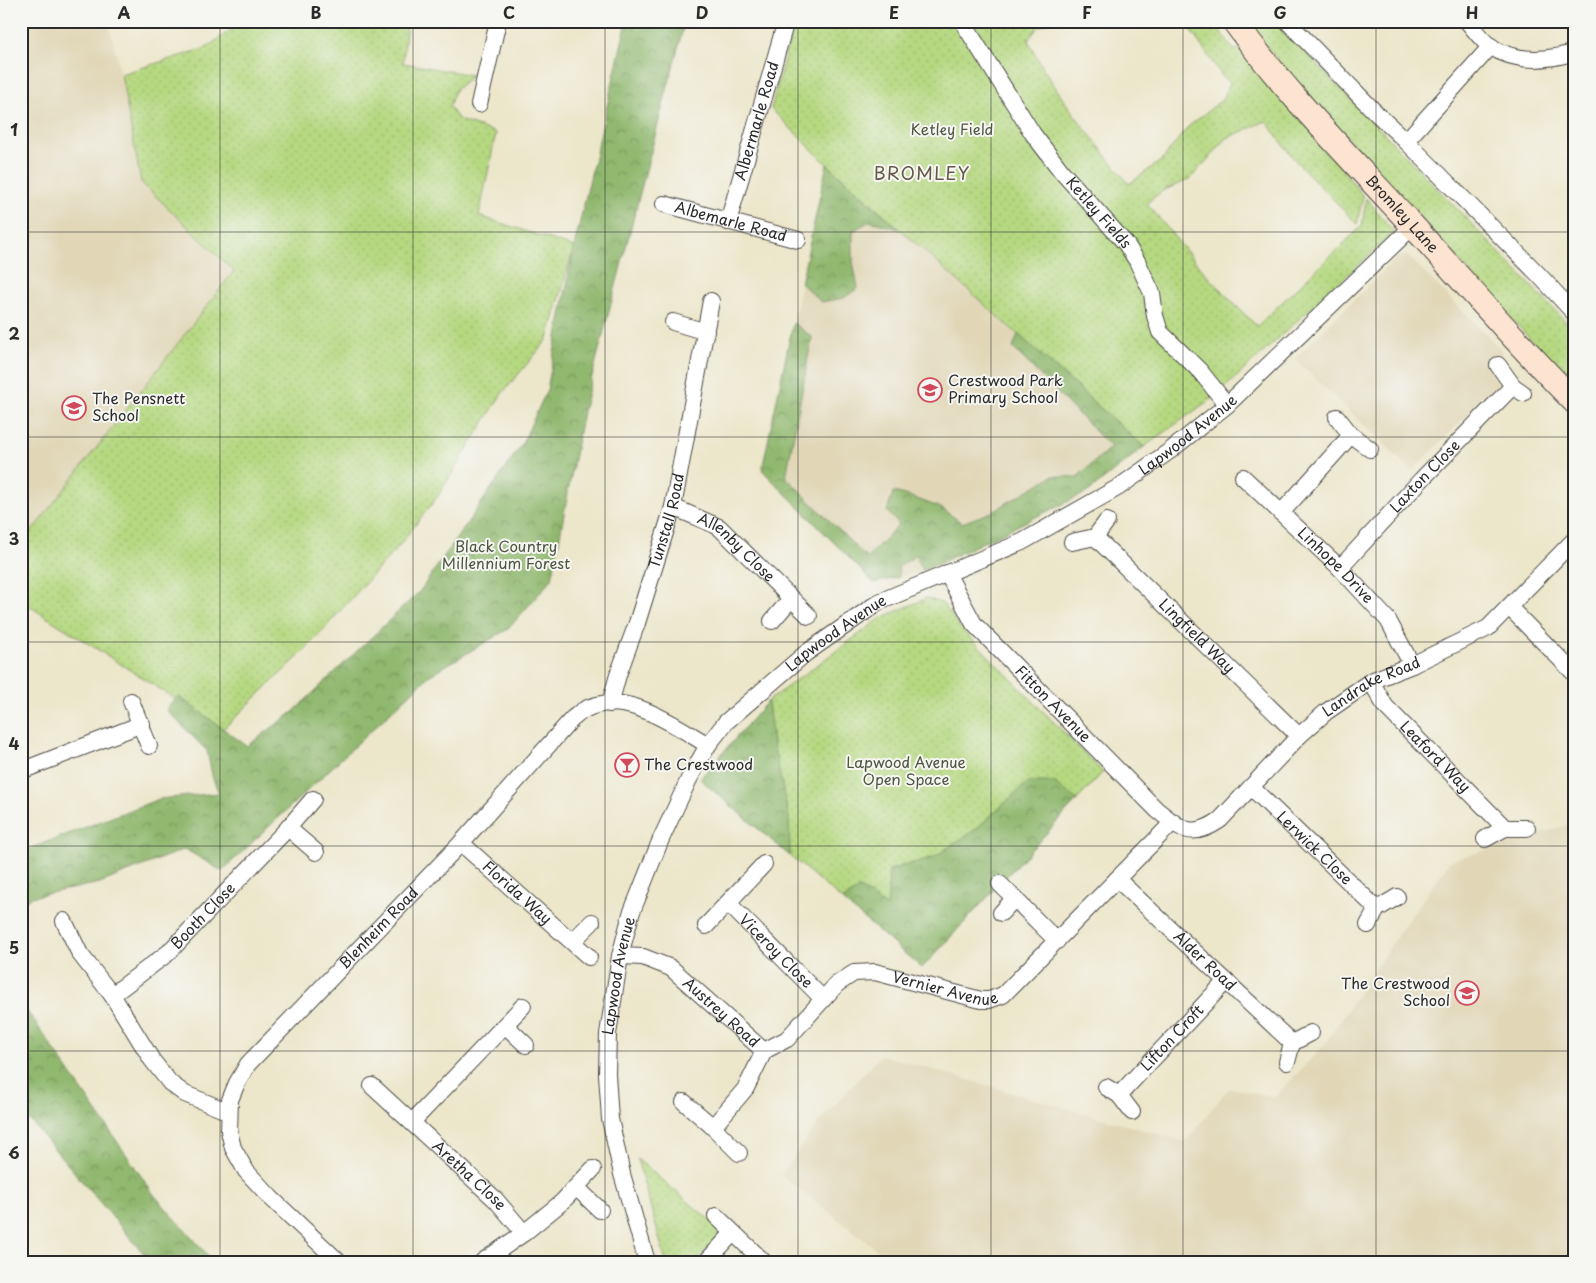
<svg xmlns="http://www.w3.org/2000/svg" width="1596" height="1283" font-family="'Playpen Sans',sans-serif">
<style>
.built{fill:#e1d7b7}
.grass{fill:url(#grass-dots);stroke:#708256}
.forest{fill:url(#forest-crowns);stroke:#5e724c}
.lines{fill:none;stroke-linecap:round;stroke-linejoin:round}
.street-casing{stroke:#484743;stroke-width:18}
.secondary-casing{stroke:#484743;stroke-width:26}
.street{stroke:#fff;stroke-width:16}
.secondary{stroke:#fde4d0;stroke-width:24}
.grid{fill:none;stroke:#2b2b2b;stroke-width:1;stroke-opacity:0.55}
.labels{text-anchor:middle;stroke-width:4;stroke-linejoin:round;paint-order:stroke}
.street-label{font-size:15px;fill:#2b2b2b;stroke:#f6f6f2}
.park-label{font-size:15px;fill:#4e5640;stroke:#f6f6f2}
.poi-label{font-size:15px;fill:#2b2b2b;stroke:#f6f6f2;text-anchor:start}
.quarter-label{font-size:18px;letter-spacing:1px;fill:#655849;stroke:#f6f6f2}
.neatline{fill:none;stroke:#2b2b2b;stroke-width:2}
.grid-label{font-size:16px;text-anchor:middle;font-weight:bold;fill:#2b2b2b}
</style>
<defs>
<pattern id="grass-dots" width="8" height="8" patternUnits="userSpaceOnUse" patternTransform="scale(1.25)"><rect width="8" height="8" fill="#b5d880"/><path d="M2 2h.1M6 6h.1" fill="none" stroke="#9cba6f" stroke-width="1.8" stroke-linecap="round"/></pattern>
<pattern id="forest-crowns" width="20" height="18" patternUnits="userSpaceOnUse" patternTransform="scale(1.25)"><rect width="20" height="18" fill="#90b86e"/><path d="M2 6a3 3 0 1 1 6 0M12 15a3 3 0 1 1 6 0" fill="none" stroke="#76965b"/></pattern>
</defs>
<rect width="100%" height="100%" fill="#f6f6f2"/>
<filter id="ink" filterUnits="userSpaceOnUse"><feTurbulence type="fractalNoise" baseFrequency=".02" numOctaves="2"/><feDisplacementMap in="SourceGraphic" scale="10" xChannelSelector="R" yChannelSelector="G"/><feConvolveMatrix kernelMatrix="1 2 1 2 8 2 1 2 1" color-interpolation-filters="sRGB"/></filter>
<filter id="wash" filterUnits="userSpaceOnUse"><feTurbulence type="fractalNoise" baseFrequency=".0096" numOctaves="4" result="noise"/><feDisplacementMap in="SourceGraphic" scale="20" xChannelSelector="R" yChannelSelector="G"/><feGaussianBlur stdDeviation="1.12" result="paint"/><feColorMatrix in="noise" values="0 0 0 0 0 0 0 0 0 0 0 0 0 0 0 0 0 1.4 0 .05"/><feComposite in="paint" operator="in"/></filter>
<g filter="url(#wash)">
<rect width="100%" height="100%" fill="#ece6ca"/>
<g class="built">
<path d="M21,21H108L121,74L141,182L234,271L21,545Z"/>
<path d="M827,164L1144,447L1088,492L923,571L874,583L762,470Z"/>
<path d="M1407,255L1503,352L1491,369L1499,383L1412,471L1295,359L1395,259Z"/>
<path d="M1575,823V1262H893L781,1175L819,1122L881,1055L1185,1142L1229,1088L1275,1097L1324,1045L1393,942L1450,861Z"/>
</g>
<g class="grass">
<path d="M243,21H407L403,63L472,75L455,90L449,106L459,120L496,133L479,216L574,247L548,339L501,395L438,496L398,547L304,651L223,729L21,601V545L234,271L141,182L121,74L206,48Z"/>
<path d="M794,21H1053L1038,27L1028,40C1055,95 1091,136 1129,184L1162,160L1188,127L1223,99L1230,83L1223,77L1184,21H1213L1234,50L1247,47L1363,196L1357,224L1294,159L1266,121L1227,138L1190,179L1162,191L1147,203C1181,246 1217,289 1257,326L1359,229L1362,227L1366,198L1394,232L1218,394L1144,447L827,164L771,109Z"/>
<path d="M1247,21H1275L1575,331V381L1569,382L1283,67Z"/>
<path d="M927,598L943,604L963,630L1103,772L922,968L700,779L768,701L881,618Z"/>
<path d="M637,1159L717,1226L719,1238L695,1262H666Z"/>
</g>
<g class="forest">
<path d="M627,21H685L583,411L552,579L508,629L430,675L222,871L185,849L100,883L31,897L21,903V852L159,799L219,793L213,779L207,751L166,709L178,696L247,746L292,713L420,591L522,444L547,390L574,247Z"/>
<path d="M827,164L899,229L870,221L853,231V262L858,288L844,298L821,302L801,283Z"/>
<path d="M793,323L812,337L786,477L867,558L899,524L887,512L893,492L909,496L941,508L962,523L992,512L1052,476L1077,477L1111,447L1013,348L1018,334L1144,447L1088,492L923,571L915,556L898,567L899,577L874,583L762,470Z"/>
<path d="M768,701L773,743L789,817L790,856L700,779Z"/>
<path d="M1028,782H1054L1077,800L922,968L842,900L860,888L887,907L889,870L934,857L976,829Z"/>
<path d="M21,1002L154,1195L214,1262H151L21,1110Z"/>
</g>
</g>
<g filter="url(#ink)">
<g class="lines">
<g class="street-casing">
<g id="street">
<path id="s1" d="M962,21L1033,134L1062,172L1126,244L1137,261L1152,293L1155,316L1160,332L1200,371L1227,405"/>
<path d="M1287,21L1377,114L1406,141L1539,275L1575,314"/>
<path d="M1467,21C1474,29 1482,41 1491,47C1517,63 1547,61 1575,52"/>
<path d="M479,104L498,21"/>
<path d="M1406,141L1491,46"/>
<path id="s2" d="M664,204L798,240"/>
<path id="s3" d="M728,222L786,21"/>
<path d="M673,322L706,332"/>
<path d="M1498,365L1513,386L1523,393"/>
<path d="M1337,417L1351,435L1370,449"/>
<path id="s4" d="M1243,477L1340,568L1388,620L1412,665"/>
<path id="s5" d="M673,507L719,527L809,616"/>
<path d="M1281,513L1351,435"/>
<path id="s6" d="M1095,537L1299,736"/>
<path d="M1072,542L1095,537L1107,521"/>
<path id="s7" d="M1340,568L1421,480L1513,386"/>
<path id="s8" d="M947,573L974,624L1157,810C1181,829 1191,840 1220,820L1299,736L1326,712L1371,681L1412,665L1488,628L1575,539"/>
<path d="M1509,607L1575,674"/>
<path d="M772,621L791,599"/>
<path id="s9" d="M1371,681L1385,706L1505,828"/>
<path d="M131,701L149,746"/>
<path id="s10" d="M610,704L618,675L637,623L673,507L711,301"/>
<path d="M21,771L142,724"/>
<path id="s11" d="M1251,787L1377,909"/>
<path d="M288,828L316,852"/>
<path d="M1485,839L1505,828H1527"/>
<path id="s12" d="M461,843L589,957"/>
<path id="s13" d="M1117,879L1292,1043"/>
<path d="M1000,884L1057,941"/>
<path id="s14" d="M728,903L823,999"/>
<path d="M1001,913L1015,898"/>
<path d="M64,921L80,954L112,995L152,1060L170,1083L185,1094L229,1112"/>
<path d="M1368,925L1377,909L1397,897"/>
<path d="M706,926L764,864"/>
<path d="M573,941L592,922"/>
<path id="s15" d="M620,956L643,957L671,968L764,1051L746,1088L713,1127"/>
<path id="s16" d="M112,995L168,953L288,828L313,799"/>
<path d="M505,1025L526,1045"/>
<path id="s17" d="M764,1051L787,1039L837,984L854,973L875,972L981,1000H989L1003,995L1173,822"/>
<path d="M1287,1062L1292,1043L1311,1033"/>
<path id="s18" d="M372,1086L496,1200L524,1233"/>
<path d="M1106,1087L1119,1095L1132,1112"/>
<path id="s19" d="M1119,1095L1226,981"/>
<path d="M684,1102L713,1127L739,1153"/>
<path d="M412,1122L523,1006"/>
<path d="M576,1187L600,1210"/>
<path d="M716,1216L764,1262"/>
<path id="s20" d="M339,1262L271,1198L246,1171L233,1148L229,1131L230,1100L237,1083L248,1064L461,843L572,719C576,716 580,712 584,710C624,688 674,725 708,745"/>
<path d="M482,1262L524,1233L562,1202L593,1169"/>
<path id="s21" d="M647,1262L622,1174L610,1119L607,1074L608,1034L620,956L631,914L661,839L689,779L708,745L726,722L806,653L879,602L1022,542L1119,487L1171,450L1227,405L1413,226"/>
<path d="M706,1262L733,1233"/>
</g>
</g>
<g class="secondary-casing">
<g id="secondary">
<path id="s22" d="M1234,21C1287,95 1352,159 1413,226C1467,285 1519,346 1575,402"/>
</g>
</g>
<use href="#street" class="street"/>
<use href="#secondary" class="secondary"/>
</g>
</g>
<path class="grid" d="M220,21V1262M413,21V1262M605,21V1262M798,21V1262M991,21V1262M1183,21V1262M1376,21V1262M21,232H1575M21,437H1575M21,642H1575M21,846H1575M21,1051H1575"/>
<defs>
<g id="school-ring" transform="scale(1.25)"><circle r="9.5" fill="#f6f6f2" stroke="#d1495b" stroke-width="1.5"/><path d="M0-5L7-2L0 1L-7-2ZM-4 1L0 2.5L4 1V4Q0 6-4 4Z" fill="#d1495b"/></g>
<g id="bar-ring" transform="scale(1.25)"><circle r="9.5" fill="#f6f6f2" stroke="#d1495b" stroke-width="1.5"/><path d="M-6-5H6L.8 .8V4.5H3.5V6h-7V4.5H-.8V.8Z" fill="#d1495b"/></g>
</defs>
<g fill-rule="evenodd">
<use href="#school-ring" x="930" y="390"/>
<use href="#school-ring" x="74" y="408"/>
<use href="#bar-ring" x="627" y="765"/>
<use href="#school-ring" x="1467" y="993"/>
</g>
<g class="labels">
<g class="street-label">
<text dy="5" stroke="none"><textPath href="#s3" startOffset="105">Albermarle Road</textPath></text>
<text dy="5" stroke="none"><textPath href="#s1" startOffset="236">Ketley Fields</textPath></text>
<text dy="5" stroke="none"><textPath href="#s22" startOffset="256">Bromley Lane</textPath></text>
<text dy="5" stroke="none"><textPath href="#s2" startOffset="69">Albemarle Road</textPath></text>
<text dy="5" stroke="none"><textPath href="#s21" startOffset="1118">Lapwood Avenue</textPath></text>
<text dy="5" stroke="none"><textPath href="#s7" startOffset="125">Laxton Close</textPath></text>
<text dy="5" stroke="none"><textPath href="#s10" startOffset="192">Tunstall Road</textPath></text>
<text dy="5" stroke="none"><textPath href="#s5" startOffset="76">Allenby Close</textPath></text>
<text dy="5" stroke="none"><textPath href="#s4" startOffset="128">Linhope Drive</textPath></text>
<text dy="5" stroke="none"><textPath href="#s21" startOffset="712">Lapwood Avenue</textPath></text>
<text dy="5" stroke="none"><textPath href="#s6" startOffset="142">Lingfield Way</textPath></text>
<text dy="5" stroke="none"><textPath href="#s8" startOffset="594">Landrake Road</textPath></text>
<text dy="5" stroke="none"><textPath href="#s8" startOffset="170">Fitton Avenue</textPath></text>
<text dy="5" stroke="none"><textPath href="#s9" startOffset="100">Leaford Way</textPath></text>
<text dy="5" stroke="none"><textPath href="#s11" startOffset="88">Lerwick Close</textPath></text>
<text dy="5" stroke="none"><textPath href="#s12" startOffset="75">Florida Way</textPath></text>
<text dy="5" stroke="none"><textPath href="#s16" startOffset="121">Booth Close</textPath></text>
<text dy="5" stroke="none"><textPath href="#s20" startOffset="434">Blenheim Road</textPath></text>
<text dy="5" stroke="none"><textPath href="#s14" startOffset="68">Viceroy Close</textPath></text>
<text dy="5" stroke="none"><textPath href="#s13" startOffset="120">Alder Road</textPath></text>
<text dy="5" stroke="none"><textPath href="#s21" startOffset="292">Lapwood Avenue</textPath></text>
<text dy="5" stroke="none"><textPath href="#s17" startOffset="214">Vernier Avenue</textPath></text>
<text dy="5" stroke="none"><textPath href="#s15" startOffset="120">Austrey Road</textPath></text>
<text dy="5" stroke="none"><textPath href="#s19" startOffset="78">Lifton Croft</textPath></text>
<text dy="5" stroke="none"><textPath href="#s18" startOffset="132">Aretha Close</textPath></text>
</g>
<g class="park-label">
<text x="952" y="135">Ketley Field</text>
<text x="506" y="552">Black Country<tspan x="506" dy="17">Millennium Forest</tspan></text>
<text x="906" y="768">Lapwood Avenue<tspan x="906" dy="17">Open Space</tspan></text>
</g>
<g class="poi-label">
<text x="948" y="386">Crestwood Park<tspan x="948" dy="17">Primary School</tspan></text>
<text x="92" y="404">The Pensnett<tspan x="92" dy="17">School</tspan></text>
<text x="644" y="770">The Crestwood</text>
<text x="1450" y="989" text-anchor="end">The Crestwood<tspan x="1450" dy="17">School</tspan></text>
</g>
<g class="quarter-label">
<text x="922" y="180">BROMLEY</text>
</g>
</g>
<rect width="1596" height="1283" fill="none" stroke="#f6f6f2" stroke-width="55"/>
<rect x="28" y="28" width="1540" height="1228" class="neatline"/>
<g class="grid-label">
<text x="124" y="19">A</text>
<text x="316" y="19">B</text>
<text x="509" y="19">C</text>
<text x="702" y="19">D</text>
<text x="894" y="19">E</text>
<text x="1087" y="19">F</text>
<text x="1280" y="19">G</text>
<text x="1472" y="19">H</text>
<text x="14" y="136">1</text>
<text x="14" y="340">2</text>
<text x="14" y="545">3</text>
<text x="14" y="750">4</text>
<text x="14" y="954">5</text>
<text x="14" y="1159">6</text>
</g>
</svg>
